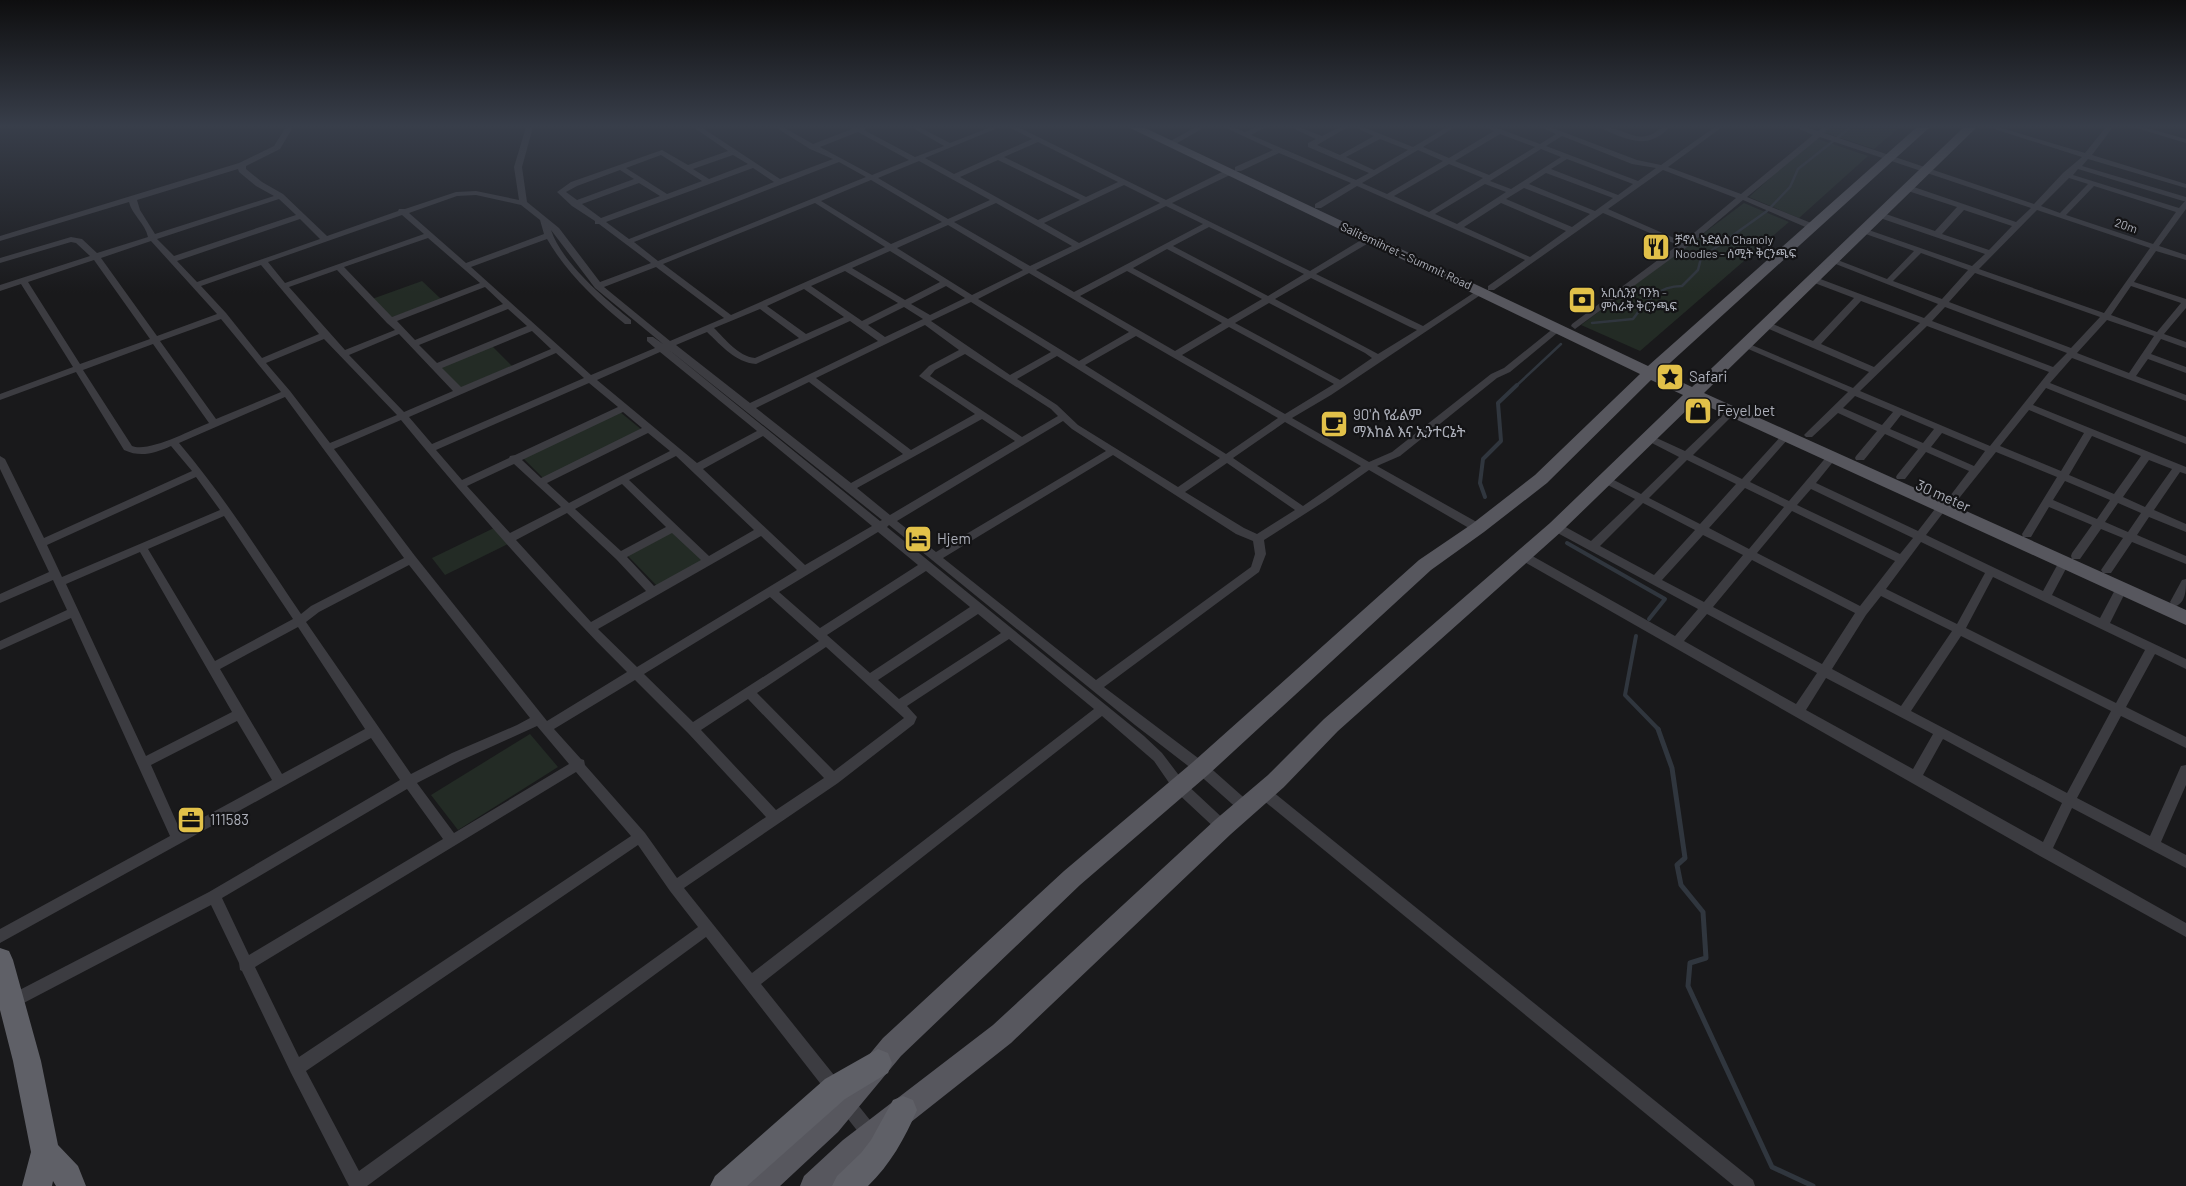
<svg xmlns="http://www.w3.org/2000/svg" width="2186" height="1186" font-family="Barlow,'Noto Sans Ethiopic',sans-serif">
<style>
.green{fill:#232b25}
.lines{fill:none;stroke-linecap:round;stroke-linejoin:round}
.stream-far2{stroke:#30363e;stroke-width:2.5}
.stream-far1{stroke:#30363e;stroke-width:4}
.stream{stroke:#30363e;stroke-width:5}
.minor{fill:#3c3c41;fill-rule:evenodd}
.primary{fill:#57575e;fill-rule:evenodd}
.trunk{fill:#5f6067;fill-rule:evenodd}
.labels{text-anchor:middle;stroke-width:4.5;stroke-linejoin:round;paint-order:stroke}
.far-street-label{font-size:12px;fill:#acafb9;stroke:#141416}
.far-poi-label{font-size:12px;fill:#acafb9;stroke:#141416;text-anchor:start}
.poi-label{font-size:15px;fill:#acafb9;stroke:#141416;text-anchor:start}
.street-label{font-size:15px;fill:#acafb9;stroke:#141416}
</style>
<rect width="100%" height="100%" fill="#19191b"/>
<g class="green">
<path d="M1830,127H1900L1874,149L1823,132Z"/>
<path d="M1815,138L1868,156L1799,218L1749,197Z"/>
<path d="M1744,203L1789,222L1640,351L1581,325Z"/>
<path d="M422,281L441,299L390,318L372,299Z"/>
<path d="M491,345L512,366L460,388L439,366Z"/>
<path d="M620,412L642,430L543,478L522,457Z"/>
<path d="M494,528L508,544L445,575L432,558Z"/>
<path d="M673,530L705,561L658,587L627,555Z"/>
<path d="M530,734L558,767L458,830L431,795Z"/>
</g>
<g class="lines">
<g class="stream-far2">
<path d="M1592,323L1633,319C1646,301 1658,286 1682,286L1698,270L1701,258L1767,211L1790,187L1798,169L1851,127"/>
<path d="M1516,386L1561,344"/>
</g>
<g class="stream-far1">
<path d="M1485,497L1480,483L1483,459L1501,441L1498,403L1517,385"/>
<path d="M1567,543L1665,599L1649,619"/>
<path d="M1636,636L1625,695L1659,730"/>
</g>
<path class="stream" d="M1658,729L1672,768L1685,858L1677,865L1681,885L1703,912L1706,958L1690,963L1688,986L1772,1167L1813,1186"/>
<g class="minor">
<path d="M286,127H293L280,149L246,166V169L262,182L283,194L327,236L398,211L399,209H405L456,192L476,191L519,200L514,167L526,127H533L522,167L527,202L559,228L600,282L651,263L599,224H595V221L572,206L557,192L571,182L662,150L688,165L728,151L693,127H701L780,179L833,159L810,149L775,127H783L813,144L852,129L851,127H867L864,130L915,157L944,146L911,127H919L950,143L991,127H1000L925,158L954,174L1032,139L1009,127H1018L1166,200L1226,170H1232V174L1172,203L1310,271L1366,237H1372V241L1316,274L1423,326L1478,290H1484L1485,292L1331,395L1292,418L1369,462L1392,452L1491,374L1504,368L1555,327H1561L1562,329L1510,372L1497,378L1400,456L1377,466L1482,525L1483,528L1482,531H1474L1369,470L1325,501L1264,540L1266,554L1259,572L1104,687L1206,764L1250,803L1252,807L1250,811L1245,813L1240,811L1196,772L1135,725L889,525L887,527L1144,736L1162,753L1184,782L1228,823L1230,827L1228,831L1223,833L1218,831L1174,790L1154,761L1102,716L761,984L878,1130L880,1136L878,1142L872,1144L866,1142L706,937L367,1186H349L291,1073L242,971L240,970L239,963L211,905L16,1007L11,1009L6,1007L4,1002L6,997L209,892L400,780L371,738L0,943V929L170,836L71,618L0,650V641L67,610L53,580L0,603V594L49,572L0,469V456L5,459L44,538L192,471L171,446C155,453 141,458 124,450L76,372L0,400V394L73,367L21,284L0,291V285L90,256L76,243L71,242L0,263V258L71,237L82,239L97,253L148,237C145,223 132,215 129,202L0,241V236L239,163L274,146ZM858,132L909,160L872,175L820,147ZM1038,142L1118,182L1086,197L1004,157ZM661,155L702,181L667,194L626,168ZM733,155L748,164L709,179L693,169ZM998,160L1080,200L1038,220L960,177ZM919,161L990,200L948,219L878,178ZM839,162L866,177L658,261L634,242ZM753,168L774,182L629,239L606,222ZM238,169L239,172L256,186L274,196L155,234L140,210L137,200ZM620,170L634,179L577,200L566,192L577,186ZM871,180L942,222L891,244L821,201ZM639,183L660,196L601,218L582,204ZM1124,185L1160,203L1079,243L1044,223ZM476,195L521,205L540,220L544,234L466,263L409,213L457,196ZM279,199L296,215L174,256L157,239ZM815,203L885,247L731,315L663,264ZM996,203L1072,246L1030,266L954,222ZM1166,206L1203,224L1074,292L1036,270ZM402,215L424,234L285,283L268,262ZM300,219L320,239L197,282L177,261ZM948,225L1023,270L972,295L897,248ZM1209,227L1304,274L1268,296L1173,246ZM551,230L595,288L663,344L653,337H647V341L655,348L591,375L471,267L547,239C566,272 595,300 625,324H631V320C604,298 562,263 551,230ZM428,238L480,283L392,317L344,267ZM151,241L217,314L157,336L101,258ZM1167,249L1262,299L1228,319L1133,268ZM890,251L940,282L905,300L852,268ZM94,260L150,339L80,364L28,282ZM261,265L319,334L262,358L226,313L201,286ZM656,267L724,318L670,341L604,287ZM337,270L387,323L395,330L345,350L289,287ZM845,271L898,303L862,321L811,286ZM1127,271L1222,323L1175,351L1080,296ZM1029,273L1129,332L1079,361L978,299ZM1311,278L1410,327L1417,330L1378,354L1275,299ZM946,286L965,298L930,315L911,304ZM485,287L503,304L415,340L397,321ZM804,289L844,317L806,334L767,306ZM971,302L1051,352L1010,375L931,321ZM1269,303L1365,353L1372,358L1340,380L1235,323ZM904,307L923,319L885,337L868,325ZM508,309L527,326L437,363L419,345ZM760,309L799,338L755,358C738,356 726,340 714,328ZM221,319L281,392L216,419L160,341ZM850,321L878,341L750,403L676,345L707,332C722,346 735,362 756,364ZM925,325L959,350L929,366L919,376L975,414L911,450L816,378ZM1229,327L1334,384L1285,414L1182,355ZM532,331L551,349L461,387L442,368ZM399,334L453,391L404,412L349,355ZM1136,336L1278,418L1226,454L1085,365ZM324,339L397,415L330,443L290,391L266,363ZM153,344L209,423C191,430 148,453 132,446L83,370ZM668,349L882,520L880,521ZM660,352L757,431L697,463L597,380ZM556,353L584,378L432,444L409,417ZM965,354L1051,409L1058,416L1022,437L930,376L935,370ZM1057,356L1220,458L1178,487L1078,425L1057,405L1017,379ZM809,382L903,454L851,483L756,408ZM589,383L618,407L515,455L510,456L509,458L462,480L436,450ZM285,397L404,558L311,606L301,614C261,555 224,496 179,443ZM623,412L642,428L541,478L522,460ZM982,419L1015,441L890,515L857,488ZM401,420C473,507 547,593 627,672L547,721L415,556L334,449ZM1063,421L1072,429L1106,451L936,552L897,521ZM1285,422L1361,466L1303,506L1233,458ZM648,433L670,451L569,503L547,483ZM763,436L872,526L805,565L703,469ZM1113,455L1236,534L1253,541L1255,554L1251,567L1096,680L943,558ZM676,456L754,530L709,556L629,480ZM1227,463L1295,510L1257,534L1244,528L1185,492ZM514,464L561,507L510,533L467,486ZM196,477L220,510L62,577L47,545ZM622,484L666,527L621,551L575,509ZM567,513L616,559L646,591L591,622L516,540ZM224,516L293,619L215,661L148,549ZM878,532L918,565L820,628L779,592ZM672,533L701,560L654,586L627,557ZM761,536L797,570L637,667L598,629ZM140,552L232,712L146,756L66,584ZM409,565L530,718L517,725L452,753L411,774L306,622L319,612ZM926,571L970,607L870,673L827,635ZM770,597L819,641L693,722L644,674ZM978,614L1001,633L899,699L878,680ZM298,627L365,729L282,774L220,669ZM1009,639L1094,709L752,973L684,888L838,783L914,724L917,717L907,706ZM826,647L904,718L834,771L757,693ZM635,680L688,733L766,817L677,878L645,833L585,765L584,760L581,759L554,729ZM748,699L824,778L776,810L701,730ZM237,721L272,780L180,830L151,765ZM537,726L569,764L454,833L417,783L460,761ZM576,772L631,836L299,1057L255,967ZM407,789L443,839L249,955L222,898ZM638,845L670,891L698,927L359,1171L306,1071Z"/>
<path d="M1196,127H1205L1172,146L1165,144Z"/>
<path d="M1224,127H1233L1245,132L1257,127H1266L1251,135L1356,180L1369,173L1308,147V143L1316,139L1290,127H1299L1322,136L1340,127H1348L1317,145L1340,155L1374,136L1354,127H1363L1413,147L1447,127H1455L1423,147L1449,158L1494,131L1486,127H1495L1540,144L1556,134L1540,127H1550L1637,160L1661,165L1715,127H1722L1668,167L1741,194L1813,135L1795,127H1805L1818,131L1823,127H1830L1824,133L2034,204L2063,173L2082,157L1988,127H1998L2085,153L2106,127H2113L2092,155L2186,184V188L2088,159L2082,166L2186,197V209L2159,246L2186,255V260L2156,251L2134,282L2186,299V308L2164,334L2186,342V348L2161,339L2151,354L2186,367V373L2148,359L2136,376L2186,395V401L2072,358L2050,383L2186,437V444L2046,388L2033,405L2186,467V474L2180,472L2154,510L2186,524V532L2149,517L2137,535L2186,556V564L2132,542L2111,573H2103L2101,570L2123,538L2101,529L2080,559H2072L2071,556L2072,553L2092,525L2049,507L2031,537H2023L2022,534L2057,477L1996,452L1956,502L1952,503L1947,500L1969,471L1926,452L1905,479H1897L1896,477L1897,475L1918,449L1885,434L1864,460H1856L1855,458L1856,456L1877,431L1838,413L1812,437H1806L1804,435L1806,433L1848,392L1739,345L1741,343H1747L1853,388L1869,372L1762,326V322H1768L1813,341L1854,298L1812,282V278L1815,277L1924,318L1938,304L1828,261L1829,259H1835L1887,279L1914,251L1860,232L1859,230L1863,228L1972,266L1985,254L1877,217V213H1883L1935,231L1957,207L1905,190V186H1911L2016,222L2031,208L1820,137L1747,197L1816,225V229H1810L1743,200L1687,247L1575,329L1571,326L1572,324L1678,245L1603,213L1494,290H1488V286L1525,260L1357,186L1321,208H1315V204L1351,183L1279,153L1241,171H1235V167L1273,150ZM1500,134L1535,147L1489,175L1455,161ZM1562,136L1632,164L1656,168L1638,181L1546,146ZM1380,139L1408,150L1374,170L1346,157ZM1541,149L1561,157L1511,189L1490,181ZM1418,150L1443,161L1387,194L1362,183ZM1567,159L1633,184L1618,195L1551,169ZM1449,164L1483,178L1429,212L1394,196ZM2078,169L2183,201H2185L2179,208L2073,175ZM1663,170L1736,198L1683,242L1608,209ZM1546,173L1613,198L1595,211L1529,184ZM2069,178L2088,184L2060,213L2041,206ZM1485,184L1506,192L1457,224L1435,214ZM2094,186L2176,212L2153,244L2066,215ZM1524,188L1590,214L1572,227L1506,199ZM1501,203L1566,231L1530,257L1464,227ZM1964,210L2012,226L1989,250L1942,234ZM2037,210L2150,248L2104,313L1979,269ZM1921,253L1968,270L1942,299L1893,281ZM1975,273L2100,317L2071,348L1949,302ZM2131,286L2181,303L2157,332L2111,315ZM1861,301L1920,323L1874,367L1821,344ZM1945,307L2067,353L2053,367L1932,321ZM2107,320L2154,336L2129,373L2077,353ZM1927,326L2049,372L1990,446L1860,391ZM1855,396L1893,412L1882,425L1843,408ZM2029,410L2084,433L2061,471L2000,446ZM1901,415L1934,429L1923,443L1890,429ZM1942,433L1985,451L1974,466L1931,447ZM2092,436L2141,456L2114,494L2069,475ZM2149,460L2172,469L2145,507L2123,497ZM2065,481L2110,500L2097,519L2053,500ZM2118,503L2141,513L2128,532L2105,522Z"/>
<path d="M1600,127C1626,126 1638,149 1662,127H1670C1653,144 1640,144 1619,136C1612,133 1606,131 1600,127Z"/>
<path d="M2133,127H2144L2186,139V143Z"/>
<path d="M1731,409L1736,412L1693,455L1742,479L1782,435H1788L1790,437L1788,439L1750,482L1789,501L1828,455L1832,454L1837,457L1816,483L1918,531L1938,505H1946L1947,507L1946,509L1926,535L2043,591L2060,560H2068L2069,563L2052,595L2100,618L2117,586H2125L2127,589L2110,623L2186,659V669L2155,654L2126,707L2186,737V748L2121,716L2077,798L2150,836L2181,766L2186,765V785L2161,842L2186,855V868L2072,808L2053,848L2186,923V937L2040,856L1519,559L1518,556L1519,553H1527L1675,636L1698,609L1552,530L1551,527L1552,524H1560L1591,541L1635,499L1600,481L1599,479L1600,477H1608L1641,494L1679,457L1644,439L1642,437L1644,435H1650L1685,451L1728,410ZM1687,460L1736,484L1700,524L1649,498ZM1745,488L1784,507L1749,549L1709,528ZM1811,489L1913,538L1900,554L1797,505ZM1643,503L1695,530L1654,575L1600,546ZM1792,511L1895,561L1860,606L1757,553ZM1703,535L1743,555L1704,602L1662,580ZM1921,542L1985,573L1957,624L1886,589ZM1752,560L1855,613L1822,664L1713,607ZM1993,577L2145,650L2116,703L1966,628ZM1881,596L1952,631L1901,706L1832,669L1866,615ZM1707,614L1817,673L1796,704L1684,641ZM1961,636L2111,711L2067,793L1911,711ZM1826,678L1933,734L1913,769L1806,710ZM1943,739L2062,803L2043,842L1923,775Z"/>
<path d="M2186,579C2186,589 2186,602 2176,606L2172,605L2170,602L2182,580Z"/>
<path d="M1263,787L1268,788L1753,1180L1755,1186H1734L1258,796L1256,792L1258,788Z"/>
</g>
<path class="primary" d="M1128,127H1143L1648,366L1917,127H1930L1660,372L1692,387L1964,127H1977L1704,393L2186,610V625L1696,401L1562,531L1338,731L1284,787L1231,834L1011,1043L863,1160L834,1186H800L804,1176L843,1140L993,1025L1215,820L1268,775L1324,719L1550,523L1683,395L1651,380L1547,483L1484,532L1431,570L1209,774L1080,885L901,1056L838,1132L780,1186H745L749,1176L820,1114L883,1038L1064,871L1193,762L1419,560L1472,524L1535,475L1640,374Z"/>
<g class="trunk">
<path d="M0,948L9,951L13,960L41,1061L58,1145L78,1166L86,1186H56L53,1181L52,1186H22L31,1152L13,1061L0,1010Z"/>
<path d="M878,1049L888,1053L892,1063L888,1073L845,1099L747,1186H710L715,1176L825,1079Z"/>
<path d="M903,1096L913,1100L917,1110C905,1138 890,1165 868,1186H832L837,1176L861,1153L871,1140L893,1100Z"/>
</g>
</g>
<linearGradient id="sky" x2="0" y2="1"><stop stop-color="#0e0e0f"/><stop offset="0.43" stop-color="#383e4a"/><stop offset="1" stop-color="#383e4a" stop-opacity="0"/></linearGradient>
<rect width="2186" height="293" fill="url(#sky)"/>
<defs>
<g id="restaurant-square" transform="scale(1.4375)"><rect x="-9" y="-9" width="18" height="18" rx="4" fill="#e2c149" stroke="#141416"/><path d="M-5-6h1v4h1v-4h1v4h1v-4h1v5L-1.5 .5V6h-2V.5L-5-1ZM5-6V6H3V1.5H1.5Q1.5-4 5-6Z" fill="#111"/></g>
<g id="bank-square" transform="scale(1.4375)"><rect x="-9" y="-9" width="18" height="18" rx="4" fill="#e2c149" stroke="#141416"/><path d="M-6-4H6V4H-6ZM0-2.3a2.3 2.3 0 1 0 0 4.6a2.3 2.3 0 1 0 0-4.6Z" fill="#111"/></g>
<g id="sight-square" transform="scale(1.4375)"><rect x="-9" y="-9" width="18" height="18" rx="4" fill="#e2c149" stroke="#141416"/><path d="M0-6L1.8-2.2L6-1.7L2.9 1.2L3.7 5.4L0 3.3L-3.7 5.4L-2.9 1.2L-6-1.7L-1.8-2.2Z" fill="#111"/></g>
<g id="shop-square" transform="scale(1.4375)"><rect x="-9" y="-9" width="18" height="18" rx="4" fill="#e2c149" stroke="#141416"/><path d="M-5-2.5h2.3a2.7 3.5 0 0 1 5.4 0H5L5.5 6h-11ZM-1.5-2.5h3a1.5 2.3 0 0 0-3 0Z" fill="#111"/></g>
<g id="cafe-square" transform="scale(1.4375)"><rect x="-9" y="-9" width="18" height="18" rx="4" fill="#e2c149" stroke="#141416"/><path d="M-5.5-4.5H6V0H3Q3 3.5 0 3.5H-2.5Q-5.5 3.5-5.5 0ZM3-3.2v2h1.7v-2ZM-6 4.5H4V6H-6Z" fill="#111"/></g>
<g id="hotel-square" transform="scale(1.4375)"><rect x="-9" y="-9" width="18" height="18" rx="4" fill="#e2c149" stroke="#141416"/><path d="M-6-4.5h1.5V1H6V5H4.5V3h-9V5H-6ZM-4 0a1.8 1.8 0 1 1 3.6 0ZM.5 0V-2.5h3Q6-2.5 6 0Z" fill="#111"/></g>
<g id="office-square" transform="scale(1.4375)"><rect x="-9" y="-9" width="18" height="18" rx="4" fill="#e2c149" stroke="#141416"/><path d="M-6-3h4V-5.5h4V-3h4V5H-6ZM-1-4.5V-3h2v-1.5ZM-6 0V1H6V0Z" fill="#111"/></g>
</defs>
<g fill-rule="evenodd">
<use href="#restaurant-square" x="1656" y="247"/>
<use href="#bank-square" x="1582" y="300"/>
<use href="#sight-square" x="1670" y="377"/>
<use href="#shop-square" x="1698" y="411"/>
<use href="#cafe-square" x="1334" y="424"/>
<use href="#hotel-square" x="918" y="539"/>
<use href="#office-square" x="191" y="820"/>
</g>
<g class="labels">
<g class="far-street-label">
<text transform="translate(2126 226) rotate(19)" y="4">20m</text>
<text transform="translate(1406 256) rotate(25)" y="4">Salitemihret - Summit Road</text>
</g>
<g class="far-poi-label">
<text x="1675" y="244">ቻኖሊ ኑድልስ Chanoly<tspan x="1675" dy="14">Noodles - ሰሚት ቅርንጫፍ</tspan></text>
<text x="1601" y="297">አቢሲንያ ባንክ -<tspan x="1601" dy="14">ምስራቅ ቅርንጫፍ</tspan></text>
</g>
<g class="poi-label">
<text x="1689" y="382">Safari</text>
<text x="1717" y="416">Feyel bet</text>
<text x="1353" y="420">90'ስ የፊልም<tspan x="1353" dy="17">ማእከል እና ኢንተርኔት</tspan></text>
<text x="937" y="544">Hjem</text>
<text x="210" y="825">111583</text>
</g>
<g class="street-label">
<text transform="translate(1943 496) rotate(24)" y="5">30 meter</text>
</g>
</g>
</svg>
